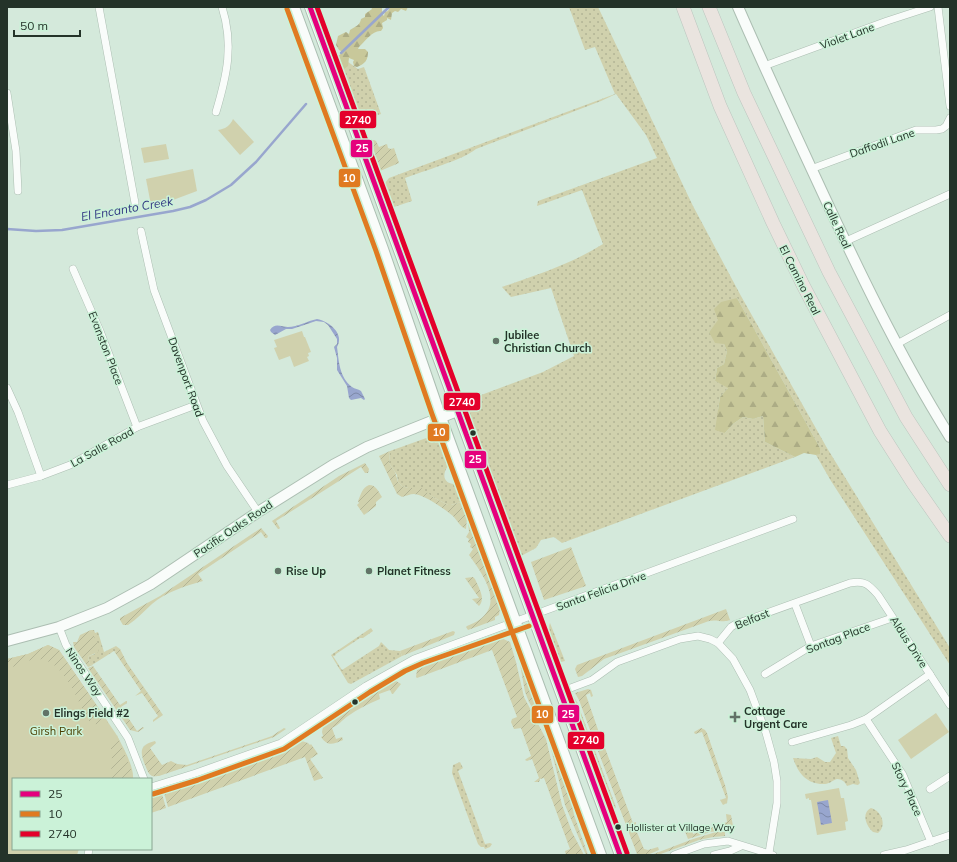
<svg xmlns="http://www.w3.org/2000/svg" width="957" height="862" font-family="Mulish,sans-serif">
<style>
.grass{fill:url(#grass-dots)}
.forest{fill:url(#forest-firs)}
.park{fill:#d0d1ad}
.garden{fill:url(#garden-furrows)}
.water{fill:url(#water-waves)}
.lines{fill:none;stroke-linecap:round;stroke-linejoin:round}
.stream{stroke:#98a6ce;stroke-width:2.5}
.street-casing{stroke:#acbeb2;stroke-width:8}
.secondary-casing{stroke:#acbeb2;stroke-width:12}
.highway-casing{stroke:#bcc6bf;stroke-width:14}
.street{stroke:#f9fcfa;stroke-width:7}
.secondary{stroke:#f9fcfa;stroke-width:10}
.highway{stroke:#eae4df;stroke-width:13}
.bus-1-casing{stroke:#cbf2d8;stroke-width:8}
.bus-2-casing{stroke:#cbf2d8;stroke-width:8}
.bus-3-casing{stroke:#cbf2d8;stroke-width:8}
.bus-1{stroke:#e5007d;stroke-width:5}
.bus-2{stroke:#e07a21;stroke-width:5}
.bus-3{stroke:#e4002b;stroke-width:5}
.poi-dot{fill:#627367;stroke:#cbf2d8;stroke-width:1.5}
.bus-dot{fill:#243329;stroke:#cbf2d8;stroke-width:1.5}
.labels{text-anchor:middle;stroke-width:3;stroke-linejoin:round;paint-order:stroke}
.bus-label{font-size:10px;fill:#243329;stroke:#cbf2d8;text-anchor:start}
.street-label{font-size:11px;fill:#243329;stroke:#cbf2d8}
.poi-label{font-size:11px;font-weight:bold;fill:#243329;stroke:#cbf2d8;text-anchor:start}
.park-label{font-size:11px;fill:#4b3e01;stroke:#cbf2d8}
.water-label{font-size:12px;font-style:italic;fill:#333883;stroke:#cbf2d8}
.line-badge{stroke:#cbf2d8;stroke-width:1.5}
.badge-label{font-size:11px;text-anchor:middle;font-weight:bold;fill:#fff}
</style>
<defs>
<pattern id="grass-dots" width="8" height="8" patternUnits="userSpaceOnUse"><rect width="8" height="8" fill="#d0d1ad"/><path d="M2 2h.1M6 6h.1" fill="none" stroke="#b2b495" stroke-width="1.8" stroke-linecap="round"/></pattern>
<pattern id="forest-firs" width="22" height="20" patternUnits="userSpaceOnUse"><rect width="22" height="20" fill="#c8c89a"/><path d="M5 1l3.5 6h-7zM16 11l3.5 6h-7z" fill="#acac85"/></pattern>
<pattern id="garden-furrows" width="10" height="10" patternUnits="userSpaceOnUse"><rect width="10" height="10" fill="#d0d1ad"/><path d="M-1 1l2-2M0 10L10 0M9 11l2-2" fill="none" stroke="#b2b495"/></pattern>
<pattern id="water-waves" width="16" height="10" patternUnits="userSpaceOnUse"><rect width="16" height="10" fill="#98a6ce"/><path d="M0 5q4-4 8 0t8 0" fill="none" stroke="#7c88a7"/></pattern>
</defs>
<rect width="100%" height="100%" fill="#d4e9db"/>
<g class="grass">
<path d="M569,7H598L693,206L741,296L827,448L950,648V665L831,481L816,455L820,453V448L737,298L709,332L724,344L727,351L724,364L717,368L715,381L729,387L720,397L718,410L725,433L733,424L743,417L753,419L763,416L765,442L795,457L562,543L554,537L541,540L536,548L521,556L465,401L543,372L574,356L551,288L511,297L502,287C537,275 571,264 603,244L582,190L537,206L538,201L657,158L646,135L616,94L601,101L476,149C463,160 423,171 405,178L412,201L394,207L385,183L389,178L615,94L595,47L585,50Z"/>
<path d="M341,57L358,69L364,67L381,114L361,121L338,58Z"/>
<path d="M432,436L437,439L439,441L448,466C442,474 443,483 454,484L461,502L451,505H448L433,497L424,491L417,488H408L402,486L398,482L397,475L389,463L390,451Z"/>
<path d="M550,623L565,661L561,662C557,653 546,631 550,623Z"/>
<path d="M371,628L373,631L363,638H360L336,654L335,656H333L342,670L379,646L381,642L389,650L400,651L402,656L351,684L348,683L331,655Z"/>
<path d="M91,630H94L95,633L98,632L104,652L114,647L116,649L117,652L114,651L92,665L90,664L88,658L89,656L95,654Z"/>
<path d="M838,736L841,746H844L847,749L848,758L856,770L860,783L858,785L853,784L847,786C845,782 842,779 837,779C833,780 829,784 825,784C807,785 798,773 793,758L811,759L817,757L825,762H830L836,753L831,738Z"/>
<path d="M460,762L463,768L458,771L485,844L490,843L492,844L490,847L485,849L484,847H481L478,844L452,773L453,765Z"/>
<path d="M871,808C882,811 887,826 878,833L873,832C866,826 861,813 871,808Z"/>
</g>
<g class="forest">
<path d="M371,7H382V14L384,16L385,12L388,11L390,7H408L406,11L401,9L398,12L395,11L392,13L391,20L387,18V20L382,23L383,28L381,31C373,30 365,41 359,47L358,49H365L368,52C368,60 365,64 357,67L354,66L353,62L354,60L349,58L348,66L344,69H340L337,64V57L343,52L339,50L336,45L338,36L346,32L349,34L350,30C354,27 360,26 361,19L365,17V14L372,9Z"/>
<path d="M737,298L820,448V454L816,455L804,453L795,457L765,442L763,416L753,419L743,417L733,424L725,433L715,430L720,397L728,388L715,381L717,368L724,364L727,351L724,344L715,343L709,332L718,320L714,309L721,302Z"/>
</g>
<g class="park">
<path d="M233,119L254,142L240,155L218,130C225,129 230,126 233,119Z"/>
<path d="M166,144L169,159L144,163L141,148Z"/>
<path d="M193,169L197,191L173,200L151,205L146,179Z"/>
<path d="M302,331L304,337H305L311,352L308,353L309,356L307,357L309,361L294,367L290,356L279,360L274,348L277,347L274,340Z"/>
<path d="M48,645L59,650L116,734C122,745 134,766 133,778L13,779V849H79L77,855H7V659L28,654Z"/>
<path d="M936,713L949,732L911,759L898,740Z"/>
<path d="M839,788L841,798H844L848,821L845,822L846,830L817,835L811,800H809V798L806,799L805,794Z"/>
</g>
<g class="garden">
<path d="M374,140L376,141L379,147L387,144L388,148L391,149L394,148L399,163L380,171L369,142Z"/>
<path d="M390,451L389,463L395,472L398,482L402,486L408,488H421L433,497L448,505H451L461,502L467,518L466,529C460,527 457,520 453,516C446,510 423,494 414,494C410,494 406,496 402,497L397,494L379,456Z"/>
<path d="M365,463L369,469L368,473H365L361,467L276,521L280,528L279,529H278L272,521L339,476Z"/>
<path d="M369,485C376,485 378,491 382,497L376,502V506L364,515L357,505L359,503L358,501C361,494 362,488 369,485Z"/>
<path d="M468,522L500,609L499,615L495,617V620L468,630L466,627L467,626C508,611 487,580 469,555L473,549L470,547L471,544L468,542L469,539L466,537L469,532Z"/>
<path d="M261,528L268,536L267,538H265L261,532L198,574L203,581C185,586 166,592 152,604C144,611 137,619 128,625H123L120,620V618L160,596Z"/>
<path d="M571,547L586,586L544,600L531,562Z"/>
<path d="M473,577L475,579C479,588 486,599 479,606L472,599L479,598L465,578Z"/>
<path d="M726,609L730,620C723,623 717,619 709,621L604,659L582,676L578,677L575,669L577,665Z"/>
<path d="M91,630L97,643L99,649L98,652L89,656L88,658L90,664L93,665L88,667L74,647L73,642H77L80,635Z"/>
<path d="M453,631L455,632L454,635L402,656L400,651Z"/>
<path d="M501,638L510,642L516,662L524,697L546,739L562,805L572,832L584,855H566L565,851L570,849L544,778L540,779L539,782H534L539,778L532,759L527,761L525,760L526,759L531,756L521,728L514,729L511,722L512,719L517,717L492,650L417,678L416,677L417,670L419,668Z"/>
<path d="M514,641L571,796L574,815L588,855H586L565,805L552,753L546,732L529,702L525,692L520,664L513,641Z"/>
<path d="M48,645L59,650L108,722C100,727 95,725 88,720C77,700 63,658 37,659C26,660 17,666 7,669V659L28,654Z"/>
<path d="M116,646L120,649L127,663L163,715L153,722V720L158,716L142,693L135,696L141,691L114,651L116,652L114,647Z"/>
<path d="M93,666L120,705L126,701H127V703L121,707L137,731L143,727L144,728L138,732L130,730L88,668Z"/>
<path d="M391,681H396L401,684L393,694H392L390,690L379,694L380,699C368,704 358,709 348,716C342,720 339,725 332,728L336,739L342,737L343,740C333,744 328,747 321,737L323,736L322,732L323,727L354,705L355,706L359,704L358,702Z"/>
<path d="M588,689L591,690L593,696L591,697L590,693L586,695L604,747L597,749L579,700L575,693Z"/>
<path d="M572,694L577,702L616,807L614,810L610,803L612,802L611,800H609L594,758L595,757L594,755H592L571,696Z"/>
<path d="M284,728L286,729L274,737L159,776C156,776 155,777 152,776C148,774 147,769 145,765C140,752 139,745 155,741L156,743L150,748L162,765L171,761L177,764L187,765L272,736Z"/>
<path d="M701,728L705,730L707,733L725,785L728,797L727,803L723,805L720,800L726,798L702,732L695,734L694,732Z"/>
<path d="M117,735L132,772V779H108C114,766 112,756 110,743Z"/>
<path d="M302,741L308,743L310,745L311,744L318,754L310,759L323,778L314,781L305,757L168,807L164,793L275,756Z"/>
<path d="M605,748L633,823L636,822V824L634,825L644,849L648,850L658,847L659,850C652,853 644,857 637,854L598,751Z"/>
<path d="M162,794L166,808L151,813V798Z"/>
<path d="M726,814L731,815L733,826H725V830L710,832L688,839L684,829L691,827L693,834L727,822Z"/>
<path d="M716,832H725V836L713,837L699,840L658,855H651L693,839Z"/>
</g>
<g class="water">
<path d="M317,319C329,321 345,334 337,347C339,361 339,377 352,387C355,389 358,389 361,391L365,399L364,400L361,398L351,400L349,398L347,386L337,370V358L334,347L337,344V339L328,325L324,322L316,321L292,329H286L275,335L271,332L270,330C275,322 281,327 288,327C298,327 307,321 317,319Z"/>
<path d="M828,800L832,823L821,825L817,802Z"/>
</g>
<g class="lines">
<g class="stream">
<path d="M341,53L389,7"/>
<path d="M7,229L36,231L62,230L173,211L190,207L206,200L231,185L256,162L306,104"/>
</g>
<g class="street-casing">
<g id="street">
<path d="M99,7L135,203"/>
<path d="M938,7L950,106"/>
<path d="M764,66L887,21L930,7"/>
<path d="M7,93L16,151L18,191"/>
<path d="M216,112C227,75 234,45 222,7"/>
<path d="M811,169L916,130H936L942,129L946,126L950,118"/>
<path d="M141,231L154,290L203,421L227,466L258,512"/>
<path d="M844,242L950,194"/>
<path d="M73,269L100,331L137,427"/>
<path d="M897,344L950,315"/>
<path d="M7,388L18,412L41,476"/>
<path d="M7,485L41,476L70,465L137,427L196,405"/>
<path d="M795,604L811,646"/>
<path d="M59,627L66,645L128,738L144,779"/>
<path d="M718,643L731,627L736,624L850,583C865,580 869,585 878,595L950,705"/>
<path d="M765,674L811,646L892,618"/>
<path d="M560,692L592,680L617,662L680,639L698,636L710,639L718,643L733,659L750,690L766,733L774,762L777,781V803L769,853"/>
<path d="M866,719L903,775L931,842"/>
<path d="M792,742L851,725L866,719L930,674"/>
<path d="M151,787L196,773L281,743L366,686L414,659L793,519"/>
<path d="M930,789L950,776"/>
<path d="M88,855L89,849"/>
<path d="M674,855L704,844L728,841L773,855"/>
<path d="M714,855L730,851L741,846"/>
<path d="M884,855L906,850L950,835"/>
</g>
</g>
<g class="secondary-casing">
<g id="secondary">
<path d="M294,7L383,249L439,412L601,855"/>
<path d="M310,7L620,855"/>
<path d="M738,7C762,62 787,116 812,170C854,261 897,352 950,437"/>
<path d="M7,641L59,627L107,608L151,584L258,512L333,465L367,447L457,411"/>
</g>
</g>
<g class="highway-casing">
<g id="highway">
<path d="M683,7L720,106L773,223L803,285L880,431L913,483L950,536"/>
<path d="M709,7L744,93L829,272L906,417L950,485"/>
</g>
</g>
<use href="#street" class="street"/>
<use href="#secondary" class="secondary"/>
<use href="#highway" class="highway"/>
<g class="bus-1-casing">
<path id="bus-1" d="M310,7L620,855"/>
</g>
<g class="bus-2-casing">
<g id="bus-2">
<path d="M287,9L376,251L432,414L594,855"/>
<path d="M153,794L198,780L284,749L370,692L405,671L423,663L529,626"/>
</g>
</g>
<g class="bus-3-casing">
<path id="bus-3" d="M317,7L627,853"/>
</g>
<use href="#bus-1" class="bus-1"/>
<use href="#bus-2" class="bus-2"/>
<use href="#bus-3" class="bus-3"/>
</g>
<g class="poi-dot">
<circle cx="496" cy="341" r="4"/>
<circle cx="278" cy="571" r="4"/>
<circle cx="369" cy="571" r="4"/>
<circle cx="46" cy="713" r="4"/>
<path d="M733 711h4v4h4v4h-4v4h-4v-4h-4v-4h4z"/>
</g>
<g class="bus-dot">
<circle cx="473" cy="433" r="3.5"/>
<circle cx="355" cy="702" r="3.5"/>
<circle cx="618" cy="827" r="3.5"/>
</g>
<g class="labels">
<g class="bus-label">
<text x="626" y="831">Hollister at Village Way</text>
</g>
<g class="street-label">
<text transform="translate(847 36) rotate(-20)" y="4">Violet Lane</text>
<text transform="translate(882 143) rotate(-19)" y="4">Daffodil Lane</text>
<text transform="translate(837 225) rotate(65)" y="4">Calle Real</text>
<text transform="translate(800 280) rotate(63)" y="4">El Camino Real</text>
<text transform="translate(106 348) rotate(69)" y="4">Evanston Place</text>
<text transform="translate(186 377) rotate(70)" y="4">Davenport Road</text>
<text transform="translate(102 447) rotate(-29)" y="4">La Salle Road</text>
<text transform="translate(233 529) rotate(-34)" y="4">Pacific Oaks Road</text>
<text transform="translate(601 591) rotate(-20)" y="4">Santa Felicia Drive</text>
<text transform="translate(752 619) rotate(-22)" y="4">Belfast</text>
<text transform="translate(838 638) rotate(-21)" y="4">Sontag Place</text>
<text transform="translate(909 642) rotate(57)" y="4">Aldus Drive</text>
<text transform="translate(84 672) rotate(56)" y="4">Ninos Way</text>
<text transform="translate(907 789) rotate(65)" y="4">Story Place</text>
</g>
<g class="poi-label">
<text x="504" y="339">Jubilee<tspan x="504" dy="13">Christian Church</tspan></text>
<text x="286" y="575">Rise Up</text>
<text x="377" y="575">Planet Fitness</text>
<text x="744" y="715">Cottage<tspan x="744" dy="13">Urgent Care</tspan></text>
<text x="54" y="717">Elings Field #2</text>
</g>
<g class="park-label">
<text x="56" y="735">Girsh Park</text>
</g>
<g class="water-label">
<text transform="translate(127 209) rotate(-10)" y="4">El Encanto Creek</text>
</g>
</g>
<g class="line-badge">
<rect x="339" y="110" width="38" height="19" rx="4" fill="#e4002b"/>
<rect x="350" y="139" width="23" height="19" rx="4" fill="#e5007d"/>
<rect x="338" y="168" width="23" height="20" rx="4" fill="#e07a21"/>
<rect x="443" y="392" width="38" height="19" rx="4" fill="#e4002b"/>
<rect x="427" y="423" width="23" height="19" rx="4" fill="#e07a21"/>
<rect x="464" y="450" width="23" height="19" rx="4" fill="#e5007d"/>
<rect x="557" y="704" width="23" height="19" rx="4" fill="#e5007d"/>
<rect x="531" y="705" width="23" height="19" rx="4" fill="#e07a21"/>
<rect x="567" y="731" width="38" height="19" rx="4" fill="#e4002b"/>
</g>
<g class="badge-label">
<text x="358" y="124">2740</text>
<text x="362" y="152">25</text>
<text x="349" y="182">10</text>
<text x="462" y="406">2740</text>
<text x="439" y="436">10</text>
<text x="475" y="463">25</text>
<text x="568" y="718">25</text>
<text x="542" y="718">10</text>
<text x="586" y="744">2740</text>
</g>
<rect width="957" height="862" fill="none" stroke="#243329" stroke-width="16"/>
<rect x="12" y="778" width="140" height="72" fill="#cbf2d8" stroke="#88a692"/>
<rect x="20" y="791" width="20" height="6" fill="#e5007d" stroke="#88a692"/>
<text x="48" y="798" font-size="12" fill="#243329">25</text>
<rect x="20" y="811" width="20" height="6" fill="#e07a21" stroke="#88a692"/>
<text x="48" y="818" font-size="12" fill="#243329">10</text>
<rect x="20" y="831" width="20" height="6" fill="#e4002b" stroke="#88a692"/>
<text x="48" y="838" font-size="12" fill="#243329">2740</text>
<path d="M14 30v6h66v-6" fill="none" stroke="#243329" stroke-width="2"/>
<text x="20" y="30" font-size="12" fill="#243329" stroke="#cbf2d8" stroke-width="3" paint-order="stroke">50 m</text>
</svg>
